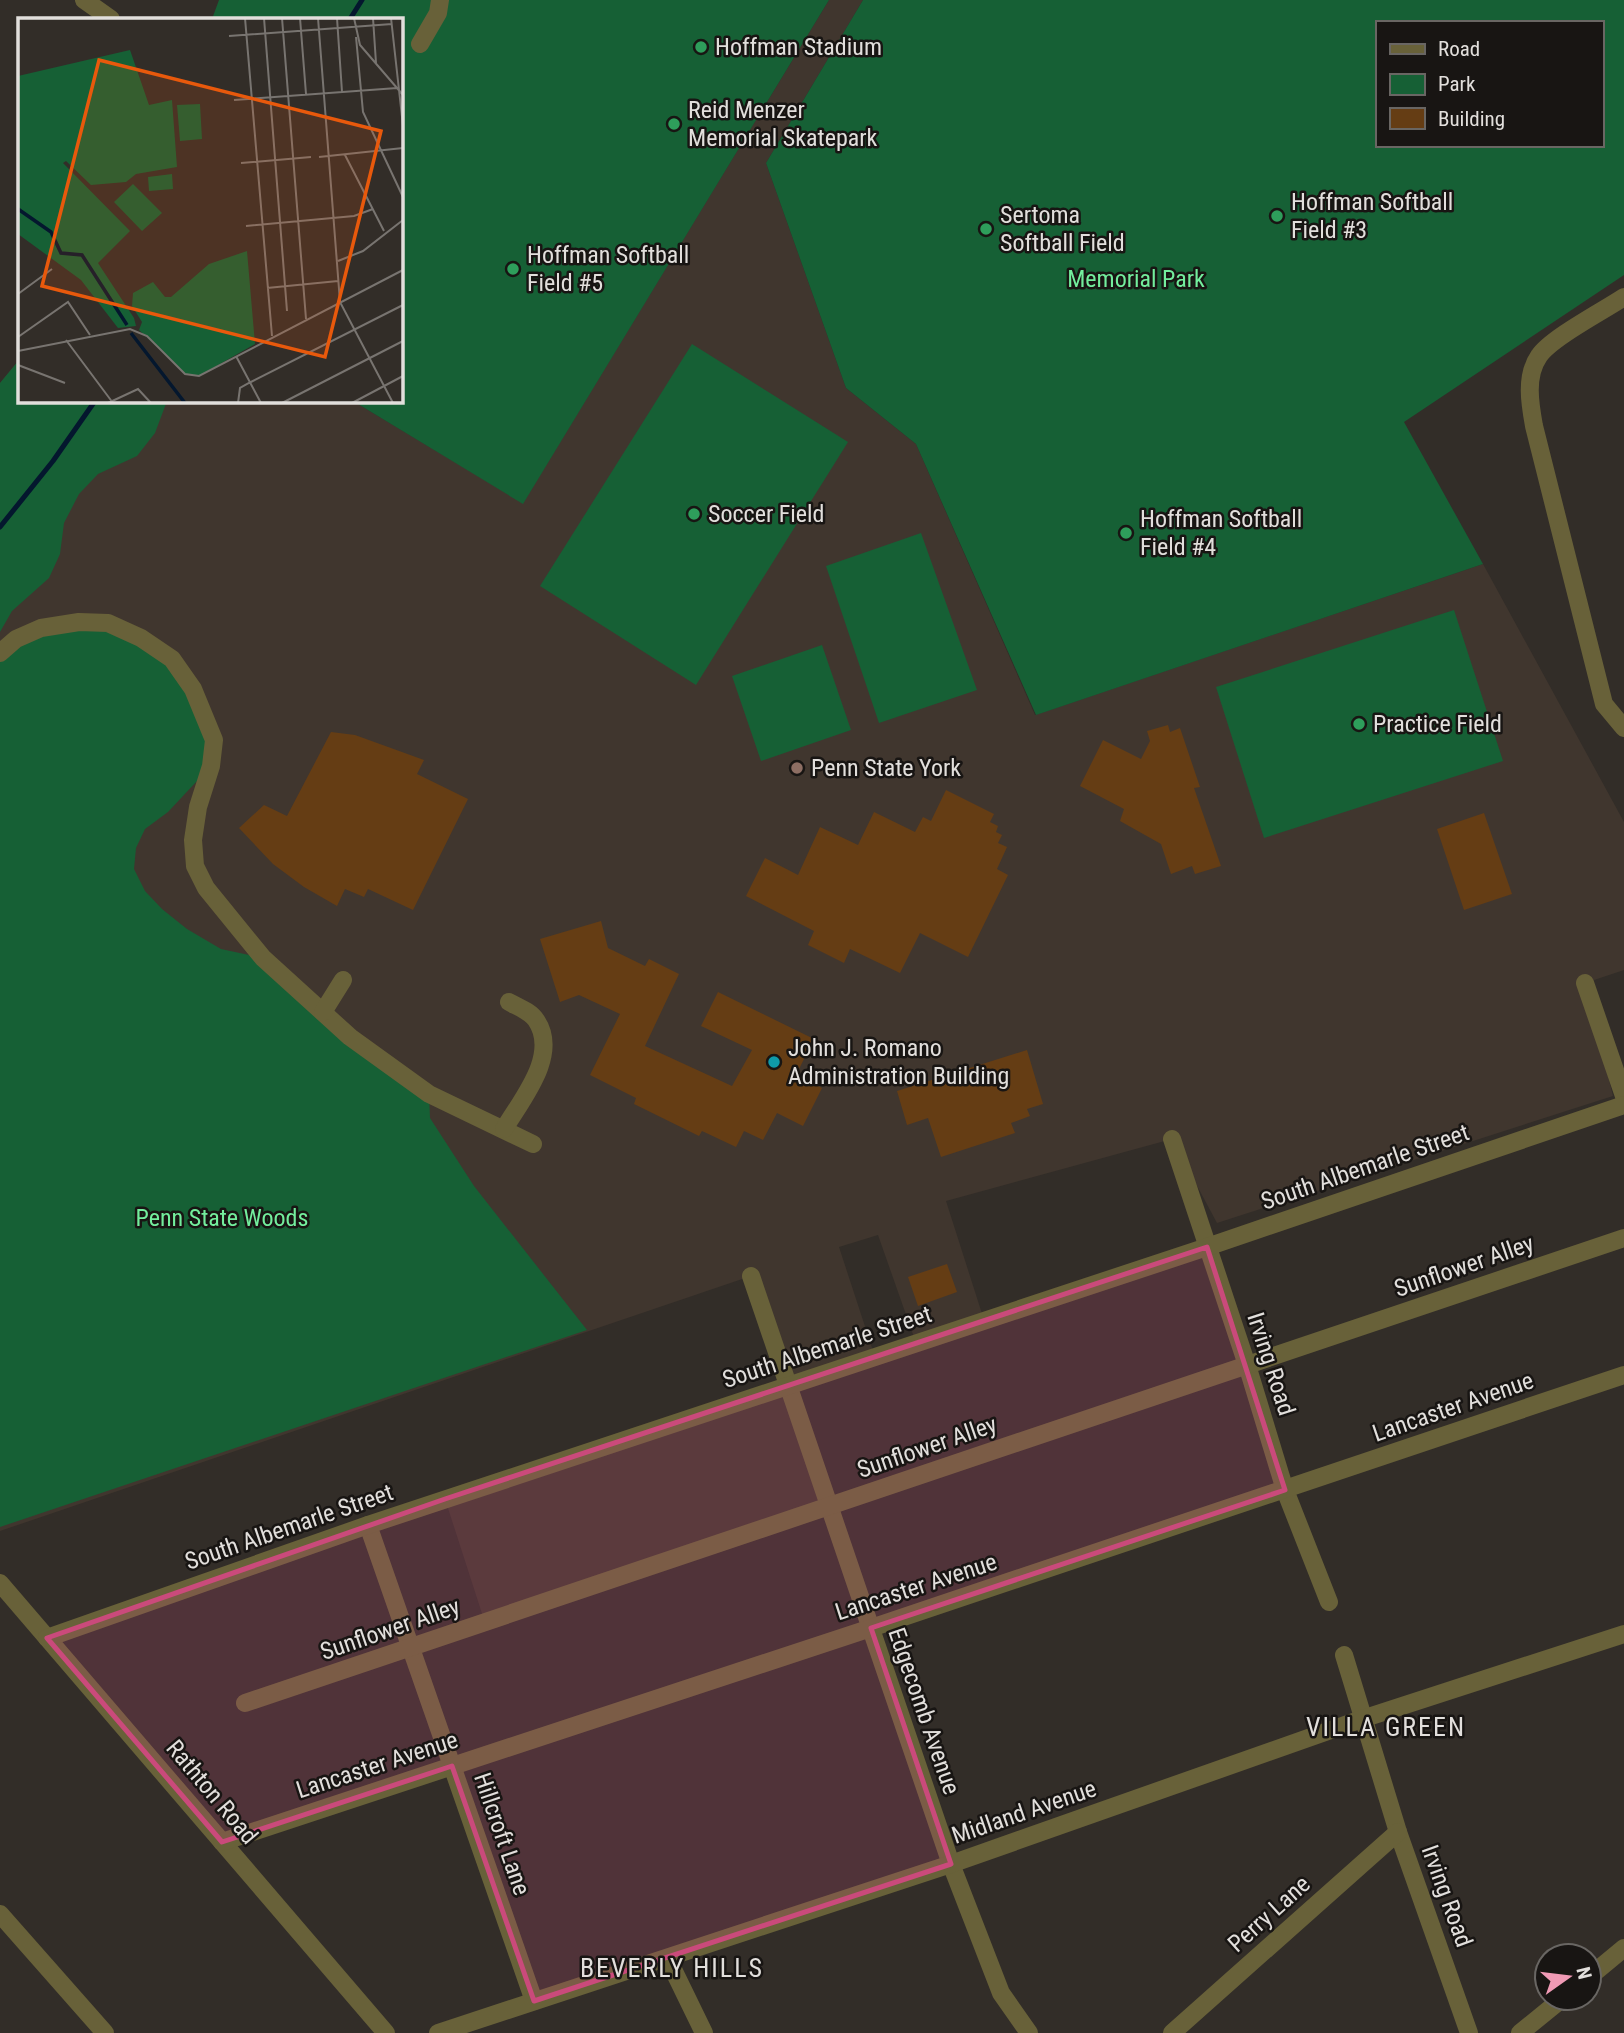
<svg xmlns="http://www.w3.org/2000/svg" width="1624" height="2033" font-family="'Roboto Condensed',sans-serif">
  <rect width="100%" height="100%" fill="#322d28"/>
  <path fill="#40362e" d="M829,0H863L766,163L846,388L916,444L1035,715L1483,564L1624,822V970L1585,983L1613,1096L1217,1223L1172,1139L946,1201L984,1320L916,1343L878,1235L839,1247L875,1357L788,1386L828,1506L485,1623L445,1499L787,1386L751,1276L0,1531V383L19,360V401H353L523,503Z"/>
  <g fill="#166035" fill-rule="evenodd">
    <path d="M219,0H829L523,504L353,401H401V19H212Z"/>
    <path d="M863,0H1624V275L1404,422L1483,564L1036,715L916,444L846,388L766,163ZM1377,23H1601V145H1377Z"/>
    <path d="M692,344L848,442L696,685L540,586Z"/>
    <path d="M19,360V401H167L155,433L137,456L98,474L79,494L64,523L60,554L49,578L12,611L0,632V383Z"/>
    <path d="M921,533L977,690L879,723L826,566Z"/>
    <path d="M1454,610L1503,761L1264,838L1216,687Z"/>
    <path d="M79,622L141,638L193,689L211,766L168,812L145,829L136,848L134,869L145,891L162,909L187,929L221,949L263,958L429,1094L430,1118L474,1186L587,1330L0,1527V653Z"/>
    <path d="M822,645L851,730L761,761L732,676Z"/>
  </g>
  <g fill="none" stroke-linecap="round" stroke-linejoin="round">
    <g stroke="#04172e" stroke-width="5">
      <path d="M350,19L362,0"/>
      <path d="M0,527L53,461L95,401"/>
    </g>
  </g>
  <g fill="#653d14">
    <path d="M1168,725L1170,732L1180,728L1200,787L1194,788L1221,866L1195,874L1192,866L1171,874L1161,844L1120,821L1124,809L1080,786L1103,740L1141,759L1150,741L1147,731Z"/>
    <path d="M331,732L355,735L424,760L417,774L468,799L413,910L368,889L364,897L345,889L337,906L304,887L273,864L239,828L264,805L287,816Z"/>
    <path d="M946,790L994,814L990,822L998,826L996,832L1002,835L998,843L1007,847L997,869L1008,875L968,957L920,933L900,973L850,949L844,963L808,945L814,931L746,896L765,858L798,875L820,827L858,845L874,812L915,832L923,817L931,821Z"/>
    <path d="M1484,813L1512,894L1464,910L1437,829Z"/>
    <path d="M601,921L608,948L645,966L649,959L679,974L645,1046L732,1086L752,1050L701,1026L718,992L814,1039L796,1075L822,1088L803,1126L777,1113L763,1140L744,1131L736,1147L702,1131L699,1136L634,1104L636,1098L590,1075L620,1014L579,995L560,1002L540,939Z"/>
    <path d="M1027,1050L1043,1104L1027,1109L1030,1116L1011,1123L1015,1133L941,1157L928,1118L907,1125L897,1091Z"/>
    <path d="M947,1264L957,1292L918,1306L908,1277Z"/>
  </g>
  <g fill="none" stroke-linecap="round" stroke-linejoin="round">
    <g stroke="#686139" stroke-width="18">
      <path d="M84,0L111,19"/>
      <path d="M420,44L438,13L440,0"/>
      <path d="M1624,297C1603,311 1551,338 1539,356C1525,376 1530,404 1534,426L1604,704L1624,728"/>
      <path d="M0,653L16,639L41,628L79,622L108,623L141,638L172,659L193,689L214,740L211,766L198,807L193,840L195,866L206,888L263,958L350,1037L429,1094L533,1144"/>
      <path d="M1585,983L1624,1096"/>
      <path d="M323,1012L343,980"/>
      <path d="M504,1129C521,1100 560,1055 536,1020C530,1011 518,1007 509,1002"/>
      <path d="M1172,1139L1247,1365L1285,1490L1329,1602"/>
      <path d="M751,1276L951,1864L1001,1993L1029,2033"/>
      <path d="M368,1525L534,2001"/>
      <path d="M0,1583L386,2033"/>
      <path d="M47,1638L368,1525L1207,1247L1624,1105"/>
      <path d="M1344,1655L1398,1832L1469,2033"/>
      <path d="M245,1703L1624,1238"/>
      <path d="M222,1842L871,1628L1624,1375"/>
      <path d="M0,1914L105,2033"/>
      <path d="M668,1959L704,2033"/>
      <path d="M1589,1977L1624,1948"/>
      <path d="M438,2033L951,1864L1362,1719L1624,1634"/>
      <path d="M1172,2033L1398,1832"/>
      <path d="M1520,2033L1563,1998"/>
    </g>
  </g>
  <path fill="#ca4a7b" fill-opacity="0.2" stroke="#ca4a7b" stroke-width="5" stroke-linejoin="round" d="M1207,1247L1285,1490L871,1628L951,1864L534,2001L452,1766L222,1842L47,1638L445,1499Z"/>
  <g fill="#2e9e5b" stroke="#181513" stroke-width="2.5">
    <circle cx="701" cy="47" r="7"/>
    <circle cx="674" cy="124" r="7"/>
    <circle cx="1277" cy="216" r="7"/>
    <circle cx="986" cy="229" r="7"/>
    <circle cx="513" cy="269" r="7"/>
    <circle cx="694" cy="514" r="7"/>
    <circle cx="1126" cy="533" r="7"/>
    <circle cx="1359" cy="724" r="7"/>
  </g>
  <circle fill="#8d6e63" stroke="#181513" stroke-width="2.5" cx="797" cy="768" r="7"/>
  <circle fill="#0f9aa8" stroke="#181513" stroke-width="2.5" cx="774" cy="1062" r="7"/>
  <g text-anchor="middle" stroke-width="5" stroke-linejoin="round" paint-order="stroke">
    <g font-size="24" fill="#e2dfdc" stroke="#181513" text-anchor="start">
      <text x="715" y="55">Hoffman Stadium</text>
      <text x="688" y="118">Reid Menzer<tspan x="688" dy="28">Memorial Skatepark</tspan></text>
      <text x="1291" y="210">Hoffman Softball<tspan x="1291" dy="28">Field #3</tspan></text>
      <text x="1000" y="223">Sertoma<tspan x="1000" dy="28">Softball Field</tspan></text>
      <text x="527" y="263">Hoffman Softball<tspan x="527" dy="28">Field #5</tspan></text>
      <text x="708" y="522">Soccer Field</text>
      <text x="1140" y="527">Hoffman Softball<tspan x="1140" dy="28">Field #4</tspan></text>
      <text x="1373" y="732">Practice Field</text>
      <text x="811" y="776">Penn State York</text>
      <text x="788" y="1056">John J. Romano<tspan x="788" dy="28">Administration Building</tspan></text>
    </g>
    <g font-size="24" fill="#73ee9d" stroke="#181513">
      <text x="1136" y="287">Memorial Park</text>
      <text x="222" y="1226">Penn State Woods</text>
    </g>
    <g font-size="24" fill="#e2dfdc" stroke="#181513">
      <text transform="translate(1365 1167) rotate(-19)" y="8">South Albemarle Street</text>
      <text transform="translate(1464 1266) rotate(-19)" y="8">Sunflower Alley</text>
      <text transform="translate(827 1347) rotate(-18)" y="8">South Albemarle Street</text>
      <text transform="translate(1271 1364) rotate(72)" y="8">Irving Road</text>
      <text transform="translate(1453 1407) rotate(-19)" y="8">Lancaster Avenue</text>
      <text transform="translate(927 1447) rotate(-19)" y="8">Sunflower Alley</text>
      <text transform="translate(289 1527) rotate(-19)" y="8">South Albemarle Street</text>
      <text transform="translate(916 1587) rotate(-18)" y="8">Lancaster Avenue</text>
      <text transform="translate(390 1629) rotate(-19)" y="8">Sunflower Alley</text>
      <text transform="translate(924 1711) rotate(71)" y="8">Edgecomb Avenue</text>
      <text transform="translate(377 1765) rotate(-18)" y="8">Lancaster Avenue</text>
      <text transform="translate(212 1792) rotate(50)" y="8">Rathton Road</text>
      <text transform="translate(1024 1812) rotate(-19)" y="8">Midland Avenue</text>
      <text transform="translate(502 1834) rotate(71)" y="8">Hillcroft Lane</text>
      <text transform="translate(1447 1896) rotate(70)" y="8">Irving Road</text>
      <text transform="translate(1269 1914) rotate(-42)" y="8">Perry Lane</text>
    </g>
    <g font-size="26" letter-spacing="2" fill="#e2dfdc" stroke="#181513">
      <text x="1386" y="1736">VILLA GREEN</text>
      <text x="672" y="1977">BEVERLY HILLS</text>
    </g>
  </g>
  <g transform="translate(18 18)">
    <rect width="385" height="385" fill="#322d28"/>
    <path d="M112,32L131,87L154,82L159,149L118,156L108,164L73,167L48,143L45,145L112,213L80,245L116,300L118,308L100,310L63,262L0,216V58ZM182,86L184,121L162,123L159,87ZM154,156L155,171L131,173L130,159ZM115,166L144,195L124,213L96,184ZM229,233L237,326L181,358L167,356L121,312L124,304L114,288L115,275L135,264L147,279H153L191,246Z" fill="#166035"/>
    <path fill="none" stroke="#04172e" stroke-width="3.5" d="M0,191L33,214L43,235L64,237L109,307M113,315L167,385"/>
    <path fill="none" stroke="#787470" stroke-width="2" d="M227,0L254,318M246,0L269,293M264,0L288,301M282,0L288,76M300,0L322,284L375,385M319,0L324,74M336,0L342,27L385,77M355,0L358,45M373,0L385,108M211,18L374,6M338,19L345,94L385,179M216,82L379,70M327,137L366,213M301,139L385,130M223,145L293,139M228,208L336,198L355,191M320,243L345,233L385,202M249,270L320,263M0,276L34,251M0,319L50,284L72,317M48,322L95,385M0,333L112,311L129,318L167,356L181,358L385,252M218,338L243,385M0,347L47,365M90,385L120,371L133,385M220,385L222,370L231,365L385,287M264,385L385,323M334,385L385,358"/>
    <path fill="#e8590c" fill-opacity="0.15" stroke="#e8590c" stroke-width="3.5" d="M81,42L363,113L307,339L24,268Z"/>
    <rect width="385" height="385" fill="none" stroke="#e2dfdc" stroke-width="3.5"/>
  </g>
  <rect x="1376" y="21" width="228" height="126" fill="#181513" stroke="#696663" stroke-width="2"/>
  <rect x="1390" y="44" width="35" height="10" fill="#686139" stroke="#696663" stroke-width="2"/>
  <text x="1438" y="56" font-size="21" fill="#e2dfdc">Road</text>
  <rect x="1390" y="74" width="35" height="21" fill="#166035" stroke="#696663" stroke-width="2"/>
  <text x="1438" y="91" font-size="21" fill="#e2dfdc">Park</text>
  <rect x="1390" y="108" width="35" height="21" fill="#653d14" stroke="#696663" stroke-width="2"/>
  <text x="1438" y="126" font-size="21" fill="#e2dfdc">Building</text>
  <g transform="translate(1568 1977) rotate(76)"><circle r="33" fill="#181513" stroke="#696663" stroke-width="2"/>
  <path d="M0-5L12 26L0 18L-12 26Z" fill="#f09ab5"/>
  <text y="-10" font-size="19" font-weight="bold" text-anchor="middle" fill="#e2dfdc">N</text>
  </g>
</svg>
